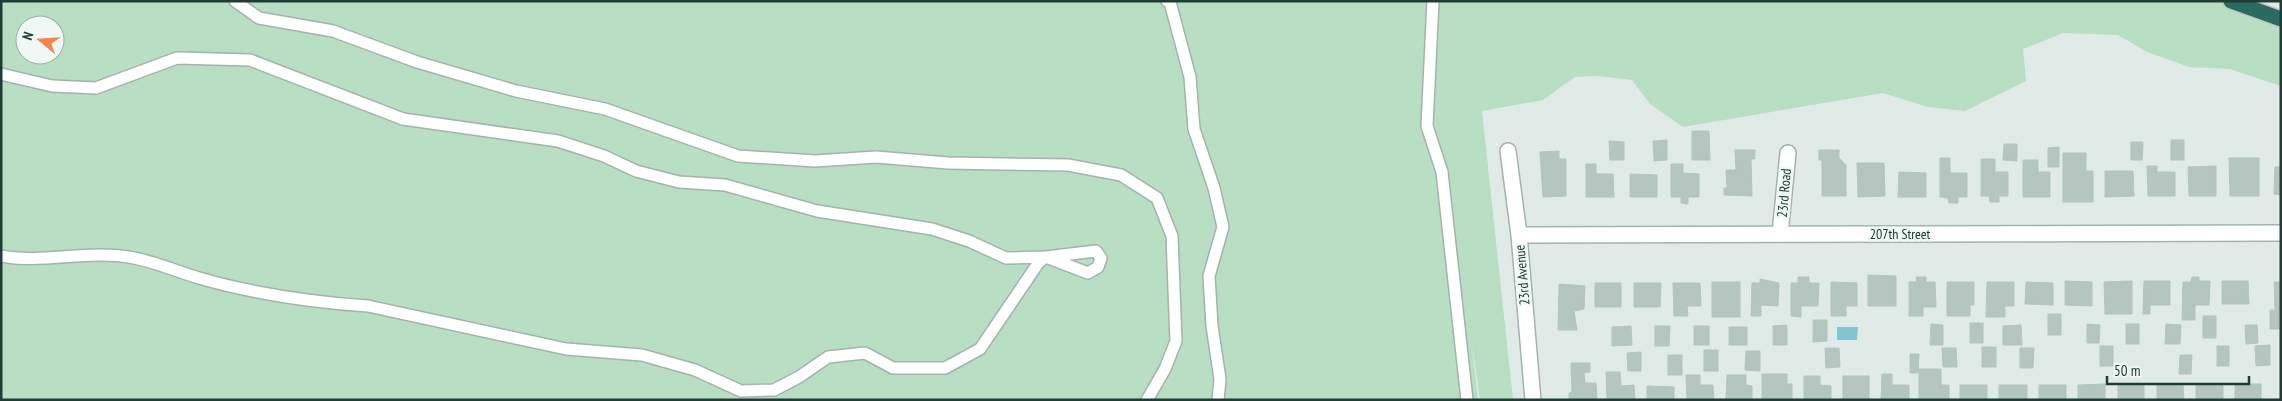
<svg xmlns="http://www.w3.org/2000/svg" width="2282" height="401" font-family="'PT Sans Narrow',sans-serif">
  <rect width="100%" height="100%" fill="#e0ebe7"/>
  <path fill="#b8dec4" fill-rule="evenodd" d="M1,1H2217L2281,24V86L2230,69L2189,67L2147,52L2118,35L2063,33L2023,49L2026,81L1965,111L1928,107L1883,93L1683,127L1650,104L1632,80L1597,76L1575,77L1543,100L1482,111L1513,400H1480L1472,343L1478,400H1ZM25,25H55V55H25Z"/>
  <path fill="#85c3d3" d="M1837,327H1858L1857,340H1837Z"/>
  <g fill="#b5c6c0" stroke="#b2c5be">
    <path d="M1692,131H1709L1710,160H1692Z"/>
    <path d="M1667,140V160L1654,161L1653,141Z"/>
    <rect x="2171" y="140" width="13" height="20"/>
    <path d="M1609,141L1624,142V160H1610Z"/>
    <path d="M2131,142H2143L2142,160H2131Z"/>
    <path d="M2004,144H2017V161L2003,160Z"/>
    <path d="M2059,147V167H2048V148Z"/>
    <path d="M1735,150H1755V159H1751L1752,196L1724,195V188H1727L1726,170H1736Z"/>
    <path d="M1819,150H1839V158L1846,165V196H1822V160H1819Z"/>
    <path d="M1559,151V159H1566V196L1543,197L1540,152Z"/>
    <path d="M2063,153H2086V171H2093V202H2063Z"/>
    <path d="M1940,158H1950V173H1967V197H1958V203H1949L1948,198L1940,197Z"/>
    <path d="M2229,158H2259V196H2230Z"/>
    <path d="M1981,159H1995V172H2008V196H1999V202H1990L1989,196H1981Z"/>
    <path d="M2023,160H2038V172H2050V197H2023Z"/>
    <path d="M1857,163H1884L1885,196L1858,197Z"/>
    <path d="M1586,164H1596V174H1613L1614,197H1586Z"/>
    <path d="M1671,164H1683V173L1699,174V197H1688V204L1681,203V197H1671Z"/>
    <path d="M2147,166H2157V172H2175V196H2148Z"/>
    <path d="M2216,166V196H2189L2188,167Z"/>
    <path d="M2275,167H2281V195L2274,194Z"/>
    <path d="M2105,171H2133L2134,196L2105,197Z"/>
    <path d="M1899,172L1926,173V197H1898Z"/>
    <path d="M1630,174L1657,175V197H1630Z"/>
    <path d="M1868,275L1896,276V306H1868Z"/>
    <path d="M1798,277H1809V283H1819L1818,306H1801V317L1791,316V283H1798Z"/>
    <path d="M1916,277H1926V282H1935L1936,307H1923V316H1909V282H1917Z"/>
    <path d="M2192,277H2199V281H2210L2209,305H2195V320H2182L2183,282H2191Z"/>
    <path d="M1760,279L1779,283L1778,306L1761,305V316H1751L1752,283H1760Z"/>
    <path d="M2065,281L2092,282V306L2065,305Z"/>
    <path d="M2132,281V314H2105L2104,282Z"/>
    <path d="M2144,281H2170V305H2150V314H2143Z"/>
    <path d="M2222,281H2248L2249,304H2222Z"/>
    <rect x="1712" y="282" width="28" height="35"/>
    <path d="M1831,282L1857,283V306H1846V316H1831Z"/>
    <path d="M1947,282H1974V305H1970V316H1947Z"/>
    <path d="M1987,282H2014V306H2005V317H1986Z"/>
    <path d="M2026,282L2053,283V305L2025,304Z"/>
    <path d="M2274,282H2281V329H2270V310H2275Z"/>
    <rect x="1595" y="283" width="26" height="24"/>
    <path d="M1634,283H1661L1660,307H1634Z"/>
    <path d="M1673,283H1700L1701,306H1687L1688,316H1674Z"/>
    <path d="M1559,284L1585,286L1584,309L1574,311L1577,330H1558Z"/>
    <rect x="2048" y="314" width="13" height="21"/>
    <rect x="2203" y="316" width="13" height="22"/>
    <path d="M1813,320H1827V341L1813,342Z"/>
    <rect x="1970" y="323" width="13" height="20"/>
    <path d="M1931,324L1943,325V345H1930Z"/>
    <path d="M2087,324L2100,325L2099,343H2087Z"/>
    <rect x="2126" y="324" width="13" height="20"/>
    <path d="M2166,324L2181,325L2180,344H2165Z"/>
    <path d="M1787,325V345H1773V326Z"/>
    <path d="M2021,325L2022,345H2003V326Z"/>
    <path d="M2245,325H2257L2258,343L2246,344Z"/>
    <path d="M1631,326L1632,345L1612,346V327Z"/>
    <path d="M1655,326H1670L1669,346H1655Z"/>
    <rect x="1694" y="326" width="15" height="19"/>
    <rect x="1729" y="327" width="18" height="18"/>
    <path d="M2270,345V365L2256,366L2255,346Z"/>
    <rect x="2100" y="346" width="13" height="20"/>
    <rect x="2217" y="346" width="12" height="20"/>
    <rect x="1982" y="347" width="14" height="20"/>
    <path d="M1825,348H1839L1840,367L1826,368Z"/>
    <path d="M1942,348H1956L1957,367H1943Z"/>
    <path d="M2020,348H2034L2033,368H2020Z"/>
    <rect x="1704" y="350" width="14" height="21"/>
    <path d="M1746,351H1760V371L1745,370Z"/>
    <path d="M1641,352V371H1628L1627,353Z"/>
    <path d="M1910,354H1919L1918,373H1910Z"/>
    <rect x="1668" y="355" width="14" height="20"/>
    <path d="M2180,355H2192L2191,374H2179Z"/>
    <path d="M1571,363H1590V372L1584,373L1585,383H1596L1597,400H1569V393L1572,392Z"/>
    <path d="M1919,369H1941V385H1949V400H1919Z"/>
    <path d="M1606,372H1620L1621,386L1634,385L1635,400H1607Z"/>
    <path d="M1762,374H1787V384H1792V400H1762Z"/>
    <path d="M1882,374H1892V385H1909V400H1881Z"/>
    <path d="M1686,375H1700V385H1713L1714,400H1687Z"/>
    <path d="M1727,375H1746V385L1752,386V400H1726Z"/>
    <path d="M1804,376H1820V385L1831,386V400H1804Z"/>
    <rect x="1843" y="376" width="26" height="24"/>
    <path d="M2105,384V400H2078V385Z"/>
    <path d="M2144,384V400H2118V385Z"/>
    <rect x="2196" y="384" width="27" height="16"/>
    <rect x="2235" y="384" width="26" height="16"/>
    <rect x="1960" y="385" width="27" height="15"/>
    <rect x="1999" y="385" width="28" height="15"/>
    <rect x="2039" y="385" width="27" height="15"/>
    <path d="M2157,385H2183L2184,400H2157Z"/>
    <path d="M1647,386L1674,387V400H1647Z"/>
  </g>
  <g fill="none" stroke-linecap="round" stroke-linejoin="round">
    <g stroke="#a3b3ae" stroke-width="14">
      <g id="service">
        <path d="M235,1L259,18L333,31L417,62L516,91L605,109L738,156L815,161L876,157L948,163L1068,165L1121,175L1157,198L1172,236L1176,341L1165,369L1147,400"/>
        <path d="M1167,1L1170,2L1190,77L1194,129L1214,188L1223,227L1209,276L1212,326L1220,379L1218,400"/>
        <path d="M1433,1L1427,126L1442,172L1467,400"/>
        <path d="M1,74L52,86L96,88L177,58L250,60L403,119L558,141L604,156L636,171L679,182L725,185L817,211L932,229L969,241L1006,258L1046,257L1096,251L1101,258L1098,267L1088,273L1046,257"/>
        <path d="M1,256C43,264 89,249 134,258C156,262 178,272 199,278C254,294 312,302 368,306L566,349L642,355L695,370L741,391L774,390L799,377L828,357L865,353L893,368H945L980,349L1039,262L1046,257"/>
      </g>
    </g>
    <g stroke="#a3b3ae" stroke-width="18">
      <g id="minor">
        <path d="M1508,151L1519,235L1533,400"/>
        <path d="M1780,234L1788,153"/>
        <path d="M1519,235L2281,233"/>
      </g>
    </g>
    <g stroke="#c1c8c7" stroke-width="18">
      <path id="motorway" d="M2231,1L2281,19"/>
    </g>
    <use href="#service" stroke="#fff" stroke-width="11"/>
    <use href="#minor" stroke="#fff" stroke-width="15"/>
    <use href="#motorway" stroke="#2b6a60" stroke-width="15"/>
  </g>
  <g text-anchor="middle" stroke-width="5" stroke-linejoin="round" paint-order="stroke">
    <g font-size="14" fill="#203c36" stroke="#f0f8f5">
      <text transform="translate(1784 193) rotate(-85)" y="5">23rd Road</text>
      <text x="1900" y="239">207th Street</text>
      <text transform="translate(1522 275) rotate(-95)" y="5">23rd Avenue</text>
    </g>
  </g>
  <rect width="2282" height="401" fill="none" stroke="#203c36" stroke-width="5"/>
  <g transform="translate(40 40) rotate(288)"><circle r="24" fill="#f0f8f5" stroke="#9dada9"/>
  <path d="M0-4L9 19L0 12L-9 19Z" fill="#f78252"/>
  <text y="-8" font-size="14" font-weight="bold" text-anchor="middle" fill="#203c36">N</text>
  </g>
  <path d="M2107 376v8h142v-8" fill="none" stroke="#203c36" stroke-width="2.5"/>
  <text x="2114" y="376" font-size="15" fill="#203c36" stroke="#f0f8f5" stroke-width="4" paint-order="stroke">50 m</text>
</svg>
